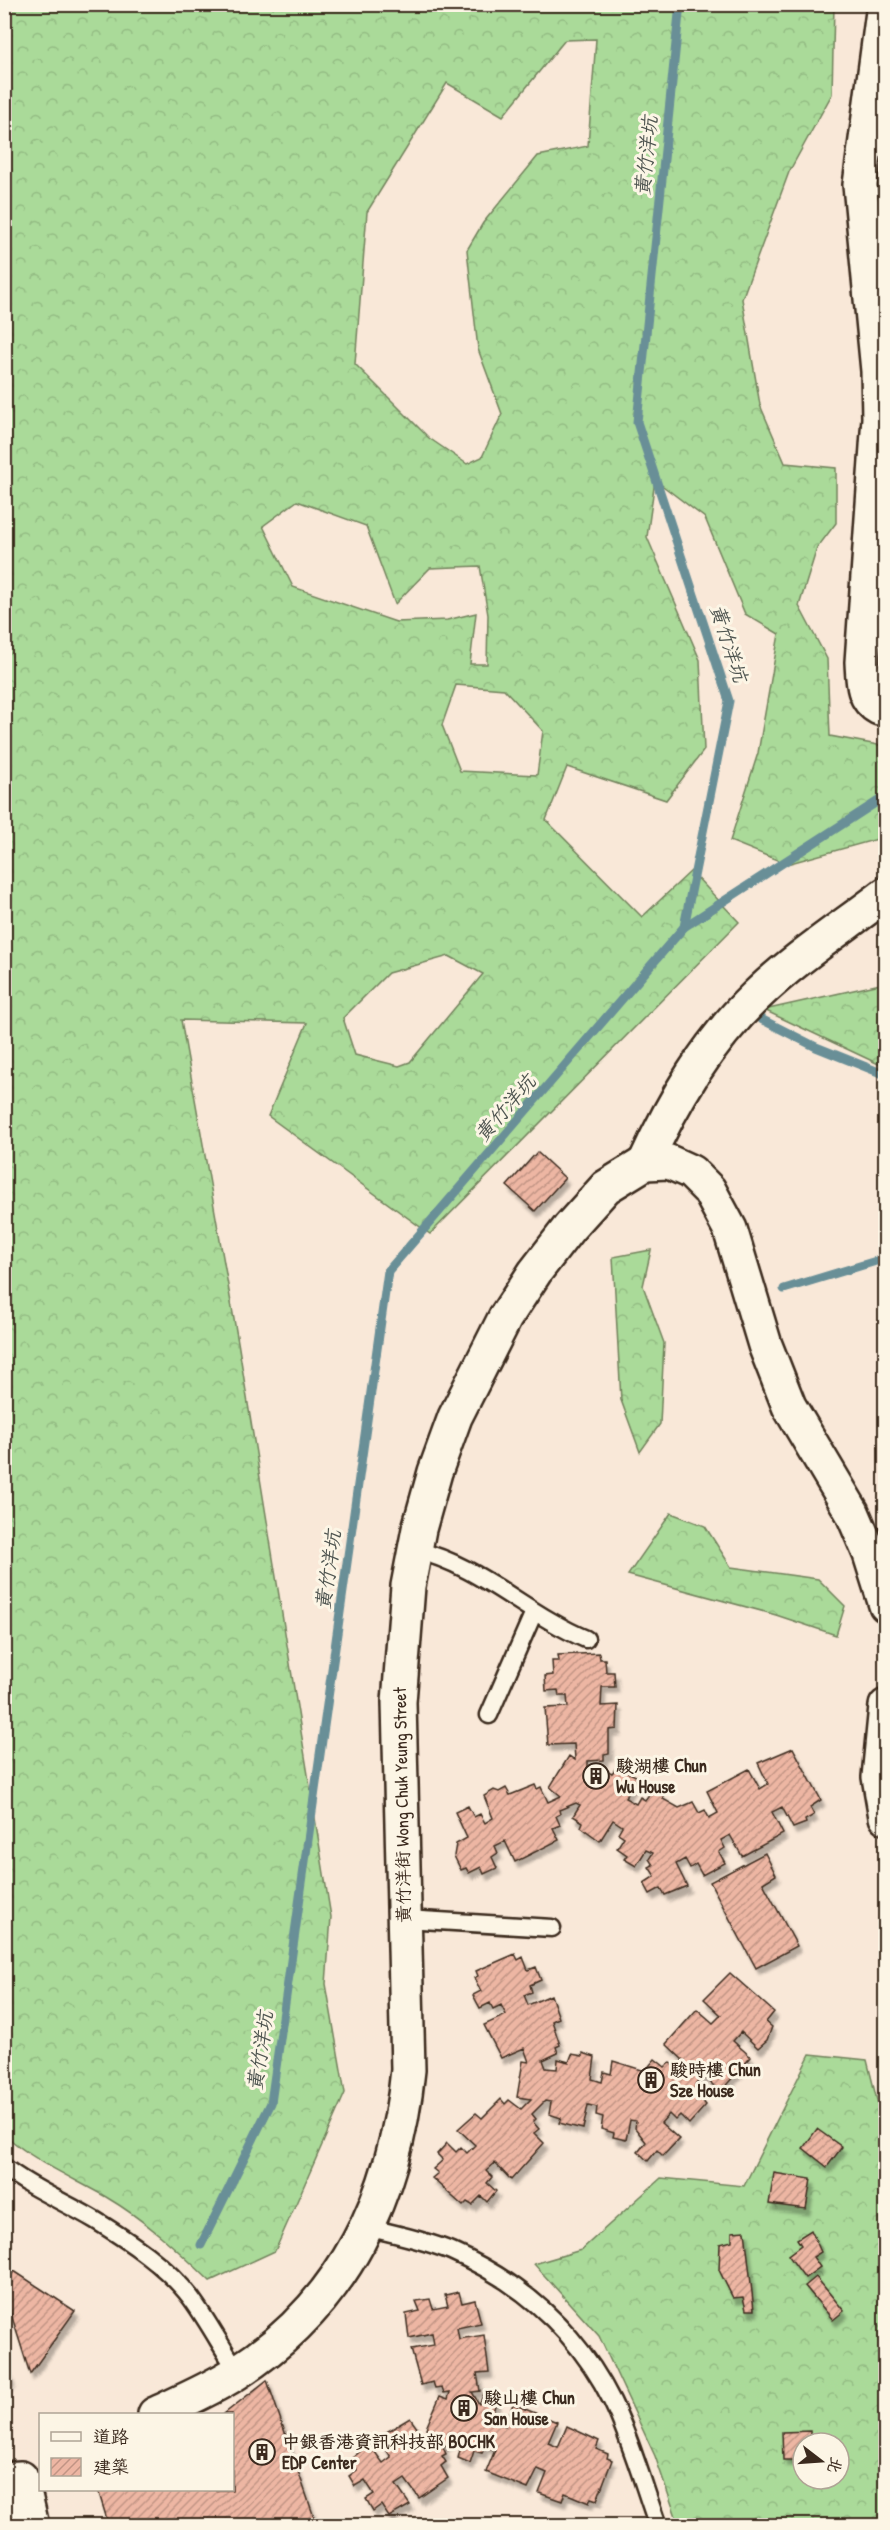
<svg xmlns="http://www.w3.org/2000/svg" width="890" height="2530" font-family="'Patrick Hand','LXGW WenKai TC',sans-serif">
  <defs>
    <pattern id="forest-crowns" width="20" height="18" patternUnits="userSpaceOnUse" patternTransform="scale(1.5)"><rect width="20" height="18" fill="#aada99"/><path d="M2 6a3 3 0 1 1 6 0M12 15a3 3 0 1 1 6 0" fill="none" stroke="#93bb83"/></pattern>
    <pattern id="building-hatch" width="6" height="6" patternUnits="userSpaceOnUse" patternTransform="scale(1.5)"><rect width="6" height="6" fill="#edb6a3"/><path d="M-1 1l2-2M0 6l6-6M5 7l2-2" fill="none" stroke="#c19484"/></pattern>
    <filter id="shadow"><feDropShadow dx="3.5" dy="6" stdDeviation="1.5" flood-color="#0004"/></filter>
  </defs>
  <rect width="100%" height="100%" fill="#f9e8d8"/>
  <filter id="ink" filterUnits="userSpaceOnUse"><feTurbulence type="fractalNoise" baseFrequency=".0167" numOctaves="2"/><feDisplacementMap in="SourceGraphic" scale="12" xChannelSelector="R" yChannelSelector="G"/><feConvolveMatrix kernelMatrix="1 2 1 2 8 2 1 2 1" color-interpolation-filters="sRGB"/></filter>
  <g filter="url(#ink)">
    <g fill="url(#forest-crowns)" stroke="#72825c" stroke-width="1.5" fill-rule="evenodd">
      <path d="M4,5H834L832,94L789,172L742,299L760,405L785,463L836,468V523L817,548L799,606L827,659L830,736L878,745L885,743V837L787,864L730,841L758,753L779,634L745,614L705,518L655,480L647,537L700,660L704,750L666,800L567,767L546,820L642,917L691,871L739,922L430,1234L268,1116L307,1023L181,1020L238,1342L331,1917L326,1984L345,2093L275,2251L210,2281C178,2250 145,2220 106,2197C71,2177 35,2162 5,2135ZM596,39L588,146L538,156L483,223L467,250L478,349L502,414L482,457L467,464L429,438L355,364L367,212L447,83L503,116L565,40ZM297,501L366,526L395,604L430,568L480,566L488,615L487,664H470L476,613L447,620L396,622L293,587L263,526ZM456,685L504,689L543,731L537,775L460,771L442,725ZM449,956L483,974L410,1062L399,1066L355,1055L343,1018L388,973Z"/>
      <path d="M885,983V1067L764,1010Z"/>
      <path d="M651,1250L643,1286L664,1343L660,1424L640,1452L621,1400L613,1257Z"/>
      <path d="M671,1513L705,1526L731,1567L818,1579L845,1606L836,1635L776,1615L628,1575Z"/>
      <path d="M810,2054L867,2060L886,2137L885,2525H679L655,2456L599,2336L534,2264L581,2250L661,2178L744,2186ZM803,2443H839V2479H803Z"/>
    </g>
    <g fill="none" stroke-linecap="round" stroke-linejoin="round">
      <g stroke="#698f97" stroke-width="9">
        <path d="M684,927L886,796"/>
        <path d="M749,1013L816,1047L886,1075"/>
        <path d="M784,1289L886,1258"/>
        <path d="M201,2245L271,2103L388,1271L684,927L729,701L637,422L680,4"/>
      </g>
    </g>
    <g fill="url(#building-hatch)" stroke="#3b2a1e" stroke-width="1.5" filter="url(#shadow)">
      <path d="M537,1152L565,1178L535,1211L507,1186Z"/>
      <path d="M599,1653L600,1659H605L606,1672H614L615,1687H602L601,1706L618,1705L617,1729L609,1730V1754L604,1755V1760L588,1761V1769L599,1774L604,1769L612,1773L617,1767L638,1777L625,1798L636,1804L640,1797L645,1800L653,1789L664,1796L663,1799L679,1808L693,1802L699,1813L705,1810L709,1818L718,1813L707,1791L749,1769L760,1789L768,1784L758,1763L793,1748L821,1800L810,1807L814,1815L805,1820L806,1823L793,1828L782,1807L772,1812L783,1834L742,1856L730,1835L721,1840L725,1848L719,1852L725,1863L702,1875L696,1864L690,1868L685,1859L676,1864L687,1886L665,1895L661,1888L650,1894L644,1883L655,1876L649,1867L653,1865L649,1859L653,1853L646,1850L636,1866L624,1859L627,1855L617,1848L624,1837L618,1833L622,1826L613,1820L600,1841L581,1827L583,1822L573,1816L580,1805L576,1803L559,1810L560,1814L556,1816L560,1825L553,1828L559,1840L515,1862L505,1841L495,1846L498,1853L492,1857L497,1868L484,1874L481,1867L469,1873L466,1868L461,1870L454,1856L456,1844L467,1838L455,1812L468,1806L474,1817L480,1814L485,1823L493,1818L484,1796L494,1790L499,1792L506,1788L510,1795L535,1785L537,1789L541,1787L548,1802L561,1796L550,1787L569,1756L575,1760L574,1744L548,1745L545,1708L568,1707L567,1696H559L558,1690L546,1691L545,1676L553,1675L552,1661H559L558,1655Z"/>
      <path d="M765,1853L776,1875L763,1883L797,1946L756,1968L710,1882Z"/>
      <path d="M515,1954L518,1960L523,1957L528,1970L536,1967L541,1980L530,1985L532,1992L524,1995L528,2005L551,1995L559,2018L552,2021L560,2045L556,2047L558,2053L543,2060L546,2068L557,2069L558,2059L569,2062L572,2054L583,2056V2053L595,2057L592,2079L602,2082L604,2072L611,2074L613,2061L645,2071L655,2059L665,2067L670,2062L675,2067L683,2060L666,2044L697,2009L713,2023L721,2015L704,1999L730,1973L774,2012L766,2022L772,2027L767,2040L758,2048L741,2032L733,2041L751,2057L720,2092L704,2076L695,2085L702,2091L698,2095L706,2105L689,2124L680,2115L675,2120L669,2114L661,2123L679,2139L663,2156L657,2150L648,2161L638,2152L646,2142L635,2128L636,2121L630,2120L626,2140L613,2137L614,2133L601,2129L603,2117L596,2115L597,2107L588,2105L583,2129L559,2123L561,2118L549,2114L551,2102L545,2101L532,2114L536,2119L533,2122L539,2129L534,2133L544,2143L511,2180L495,2163L486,2171L492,2177L487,2183L496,2191L487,2202L481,2196L472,2205L467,2202L463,2206L432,2178L438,2173L433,2169L443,2160L437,2154L447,2143L456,2152L461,2147L467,2153L475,2145L458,2129L476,2113L482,2118L501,2099L505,2104L509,2100L521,2109L531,2099L517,2097L523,2061L529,2062L524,2048L501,2058L484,2025L506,2015L501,2005L493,2009L490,2003L480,2008L473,1995L481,1991L474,1978L478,1976L476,1971Z"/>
      <path d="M817,2129L842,2147L827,2167L803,2148Z"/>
      <path d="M774,2173L811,2179L806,2209L769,2204Z"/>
      <path d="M811,2230L821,2252L813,2257L820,2267L805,2278L788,2255L801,2245L797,2239Z"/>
      <path d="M745,2231L754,2310H746L743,2297L733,2298L719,2270L720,2244L732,2241V2232Z"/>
      <path d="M14,2271L75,2311L30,2374L4,2292V2286Z"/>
      <path d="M816,2277L844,2311L833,2320L805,2286Z"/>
      <path d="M459,2292L462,2303L475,2300L481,2323L457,2328L459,2339L484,2335L489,2372L477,2373L480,2391L472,2392L479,2404L484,2394L497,2399L493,2412L498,2413L495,2422L505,2426L513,2404L557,2422L548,2443L558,2447L567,2426L599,2441L596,2449L608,2454L607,2458L612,2460L597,2500L591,2498L589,2503L565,2493L562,2501L539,2493L547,2473L538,2469L528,2489L486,2472L495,2450L485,2446L482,2453L474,2451L470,2463L458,2458L461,2446L453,2440L443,2447L446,2454L442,2456L446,2462L441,2466L448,2478L419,2498L405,2479L396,2485L410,2505L389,2517L381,2505L373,2511L366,2499L374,2494L365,2480L355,2486L349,2476L357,2470L350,2460L369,2444L383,2463L391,2457L378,2437L410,2418L422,2435L429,2431L426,2428L440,2396L448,2399L450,2392L444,2393L442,2387L435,2388L433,2382L421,2385L411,2349L434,2345L432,2333L409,2338L406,2314L420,2311L416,2301L430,2299L433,2309L448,2306L445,2295Z"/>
      <path d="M4,2361L11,2381L4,2392Z"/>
      <path d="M267,2380L317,2526H109L98,2490H232V2414H224Z"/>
      <path d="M810,2431V2443H803V2460H783L782,2432Z"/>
    </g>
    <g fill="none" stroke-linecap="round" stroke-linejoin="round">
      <g stroke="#3b2a1e" stroke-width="21">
        <g id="service">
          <path d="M863,681L886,673"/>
          <path d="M415,1550C480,1565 526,1614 586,1639"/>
          <path d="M489,1715L534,1612"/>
          <path d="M405,1919L552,1928"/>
          <path d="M4,2167C32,2189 65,2202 95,2220C129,2241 167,2266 191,2298C208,2321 222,2348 238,2372"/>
          <path d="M367,2227C394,2234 425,2240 451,2251C521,2282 577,2331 612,2401C631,2440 643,2484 658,2526"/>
        </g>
      </g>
      <g stroke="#3b2a1e" stroke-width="38">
        <g id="minor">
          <path d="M884,4L860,185L878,371L879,418L862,662C863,679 862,699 879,708H886"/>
          <path d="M645,1163C673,1101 707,1043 756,996C795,958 843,927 886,894"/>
          <path d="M886,1706L879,1777L886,1817"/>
          <path d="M155,2414C183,2401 211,2389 236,2373C345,2304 396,2194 408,2070L399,1702L408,1586L419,1529L435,1472L455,1417L505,1318L535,1272L569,1228L606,1187L645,1163L669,1162L691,1172L709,1190L730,1229L765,1345L789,1406L852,1512L870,1554L886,1605"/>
        </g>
      </g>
      <g stroke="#3b2a1e" stroke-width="38">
        <path id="tertiary" d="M4,2479L21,2478L32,2526"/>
      </g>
      <use href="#service" stroke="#fcf5e5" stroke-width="16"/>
      <use href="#minor" stroke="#fcf5e5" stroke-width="33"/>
      <use href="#tertiary" stroke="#fcf5e5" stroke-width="33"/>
    </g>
  </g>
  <defs>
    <g id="building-ring" transform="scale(1.35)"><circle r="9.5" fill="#fcf5e5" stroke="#3b2a1e" stroke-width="1.5"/><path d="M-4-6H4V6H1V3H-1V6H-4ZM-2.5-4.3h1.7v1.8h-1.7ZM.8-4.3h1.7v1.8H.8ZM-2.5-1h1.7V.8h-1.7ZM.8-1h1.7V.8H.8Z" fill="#3b2a1e"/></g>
  </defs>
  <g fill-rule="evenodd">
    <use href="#building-ring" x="596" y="1776"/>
    <use href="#building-ring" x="651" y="2080"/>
    <use href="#building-ring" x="464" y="2408"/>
    <use href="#building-ring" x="262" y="2452"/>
  </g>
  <g text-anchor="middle" stroke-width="6" stroke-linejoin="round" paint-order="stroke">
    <g font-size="18" font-weight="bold" fill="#3b2a1e" stroke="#fcf5e5" text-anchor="start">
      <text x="616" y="1772">駿湖樓 Chun<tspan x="616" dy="21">Wu House</tspan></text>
      <text x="670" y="2076">駿時樓 Chun<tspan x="670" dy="21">Sze House</tspan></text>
      <text x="484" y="2404">駿山樓 Chun<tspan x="484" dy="21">San House</tspan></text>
      <text x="282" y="2448">中銀香港資訊科技部 BOCHK<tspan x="282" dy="21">EDP Center</tspan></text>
    </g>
    <g font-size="18" fill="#3b2a1e" stroke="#fcf5e5">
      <text transform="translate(402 1805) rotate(-91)" y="6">黃竹洋街 Wong Chuk Yeung Street</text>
    </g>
    <g font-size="20" font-style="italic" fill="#4e5450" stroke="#fcf5e5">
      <text transform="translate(646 156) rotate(-84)" y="7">黃竹洋坑</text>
      <text transform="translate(729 643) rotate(72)" y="7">黃竹洋坑</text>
      <text transform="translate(505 1108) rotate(-49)" y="7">黃竹洋坑</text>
      <text transform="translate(328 1570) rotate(-82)" y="7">黃竹洋坑</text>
      <text transform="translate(260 2051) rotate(-82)" y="7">黃竹洋坑</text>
    </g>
  </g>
  <rect width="890" height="2530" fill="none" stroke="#fcf5e5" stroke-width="24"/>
  <rect x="12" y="12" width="866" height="2506" fill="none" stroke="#3b2a1e" stroke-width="2" filter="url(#ink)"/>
  <rect x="39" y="2413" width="195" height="78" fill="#fcf5e5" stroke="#afa495" stroke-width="1.5"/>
  <rect x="51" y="2432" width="30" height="9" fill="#fcf5e5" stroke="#afa495" stroke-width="1.5"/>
  <text x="93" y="2443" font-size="18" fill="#3b2a1e">道路</text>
  <rect x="51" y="2458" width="30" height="18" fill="url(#building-hatch)" stroke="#afa495" stroke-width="1.5"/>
  <text x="93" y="2473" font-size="18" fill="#3b2a1e">建築</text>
  <g transform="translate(821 2461) rotate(107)"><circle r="28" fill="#fcf5e5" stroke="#afa495" stroke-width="1.5"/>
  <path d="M0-4.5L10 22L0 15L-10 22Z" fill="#3b2a1e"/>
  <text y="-9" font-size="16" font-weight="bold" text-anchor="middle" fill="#3b2a1e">北</text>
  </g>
</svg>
